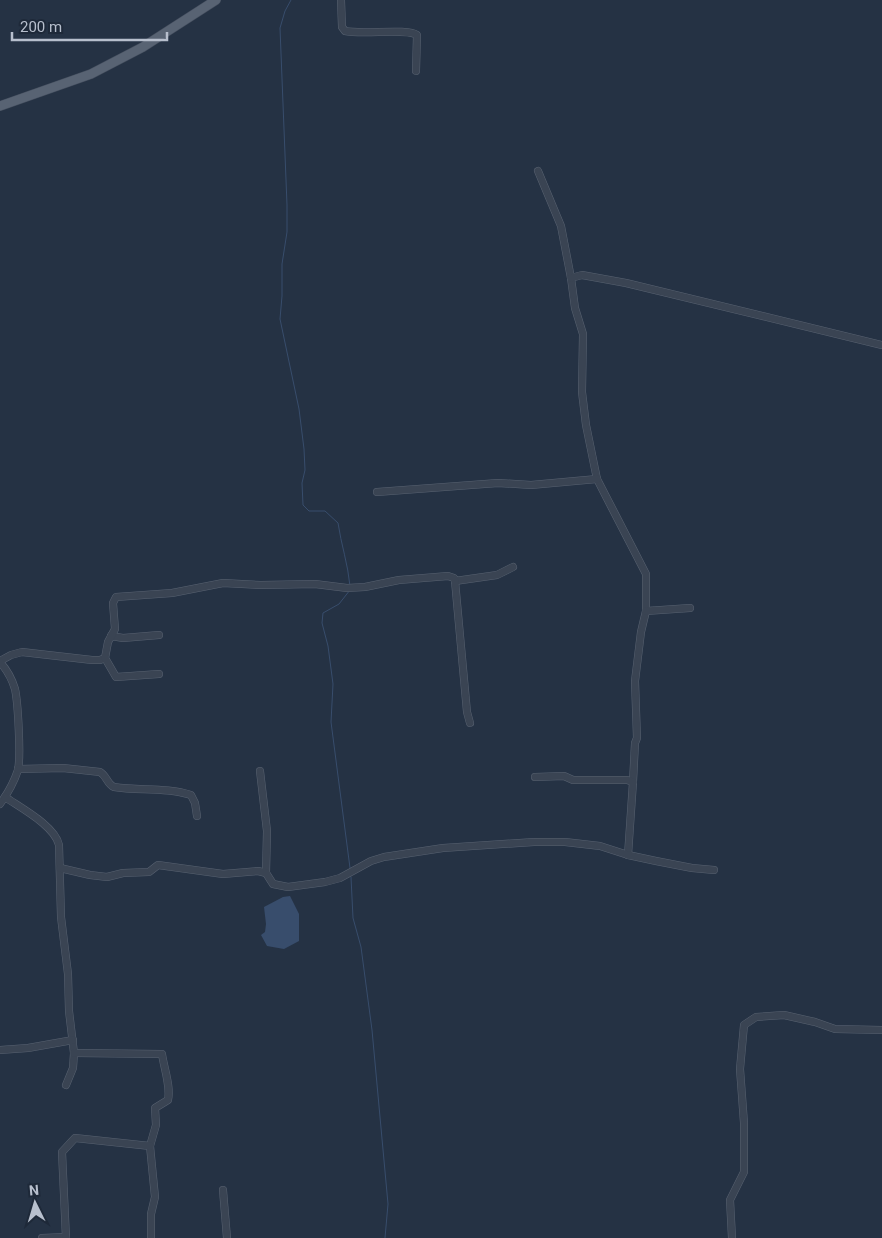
<svg xmlns="http://www.w3.org/2000/svg" width="882" height="1238" font-family="Roboto,sans-serif">
  <rect width="100%" height="100%" fill="#253244"/>
  <path fill="#384d6c" d="M290,896L299,914V941L284,949L267,946L261,935L265,932L266,924L264,907L283,897Z"/>
  <g fill="none" stroke-linecap="round" stroke-linejoin="round">
    <g stroke="#384d6c" stroke-width="1">
      <path d="M291,0L285,11L280,28L287,205V232L282,264V296L280,319L299,409L304,449L305,470L302,483L303,505L309,511H325L338,523C341,544 348,564 350,586"/>
      <path d="M350,590L339,604L323,613L322,623L328,646L333,684L331,722L350,868"/>
      <path d="M351,877L353,918L361,947L372,1030L388,1204L385,1238"/>
    </g>
    <g stroke="#586271" stroke-width="8">
      <g id="minor">
        <path d="M341,0L342,27L345,31C362,35 407,28 417,35L416,71"/>
        <path d="M538,171L561,226L571,278L575,308L583,334L582,392L586,425L597,479L646,574V611L641,632L635,681L637,738L635,743L633,782"/>
        <path d="M571,278L582,275L626,283L882,345"/>
        <path d="M377,492L498,483L531,485L597,479"/>
        <path d="M455,581L497,575L513,567"/>
        <path d="M646,611L690,608"/>
        <path d="M111,636L123,638L159,635"/>
        <path d="M0,661L11,655L22,652L92,660H100L105,658"/>
        <path d="M0,662C7,670 12,679 15,689C18,703 21,756 18,770C14,782 8,793 0,804"/>
        <path d="M159,674L116,677L105,658L108,642L115,629L113,603L116,597L172,593L223,583L261,585L315,584L347,588L365,587L399,580L448,576L454,578L455,581L467,712L470,723"/>
        <path d="M18,769L63,768L100,772C107,776 107,784 114,787C139,791 166,787 191,795L195,803L197,816"/>
        <path d="M260,771L267,831L266,873"/>
        <path d="M535,777L564,776L573,780H627L633,782L628,855"/>
        <path d="M5,797C21,808 55,826 59,845L61,917L68,974L69,1011L74,1053L73,1068L66,1085"/>
        <path d="M60,868L90,875L107,877L123,873L149,872L158,865L223,874L258,871L266,873L273,884L288,887L325,882L340,878L371,861L384,857L443,848L534,842H565L600,846L628,855L656,861L692,868L714,870"/>
        <path d="M0,1050L28,1048L73,1040"/>
        <path d="M74,1053L162,1054C164,1068 171,1087 168,1100L155,1108L156,1125L150,1146L155,1197L151,1214V1238"/>
        <path d="M223,1190L227,1238"/>
        <path d="M42,1238L66,1237"/>
        <path d="M66,1238L62,1152L75,1138L150,1146"/>
        <path d="M732,1238L730,1200L744,1172V1123L740,1069L744,1025L756,1017L784,1015L815,1022L835,1029L882,1030"/>
      </g>
    </g>
    <g stroke="#434d5d" stroke-width="10">
      <path id="major" d="M0,106L91,74L143,47L216,0"/>
    </g>
    <use href="#minor" stroke="#3a4453" stroke-width="7"/>
    <use href="#major" stroke="#586373" stroke-width="9"/>
  </g>
  <g transform="translate(35 1203) rotate(355)" stroke="#1e2939" stroke-width="4" paint-order="stroke">
  <path d="M0-4L9 19L0 12L-9 19Z" fill="#b7bfcd"/>
  <text y="-8" font-size="14" font-weight="bold" text-anchor="middle" fill="#b7bfcd">N</text>
  </g>
  <path d="M12 32v8h155v-8" fill="none" stroke="#b7bfcd" stroke-width="2.5"/>
  <text x="20" y="32" font-size="15" fill="#b7bfcd" stroke="#1e2939" stroke-width="4" paint-order="stroke">200 m</text>
</svg>
